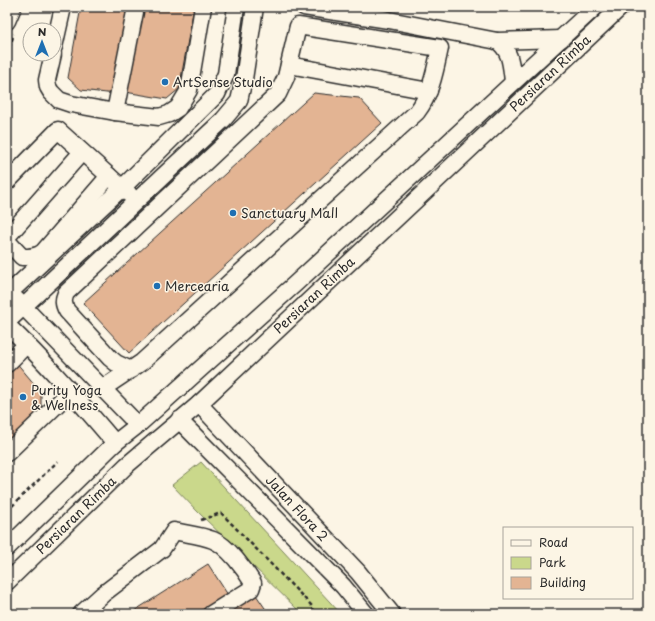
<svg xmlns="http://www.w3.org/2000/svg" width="655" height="621" font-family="'Playpen Sans',sans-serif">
  <rect width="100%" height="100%" fill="#fcf5e5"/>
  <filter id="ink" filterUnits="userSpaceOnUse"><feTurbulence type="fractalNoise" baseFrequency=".025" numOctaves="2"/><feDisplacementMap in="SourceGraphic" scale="8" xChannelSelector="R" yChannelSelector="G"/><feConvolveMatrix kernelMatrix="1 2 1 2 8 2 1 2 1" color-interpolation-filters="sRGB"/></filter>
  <g filter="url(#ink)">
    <path fill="#cad88b" stroke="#7a825b" d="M201,462L341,614H302L197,511L172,485Z"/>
    <g fill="#e3b493" stroke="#2b2b2b">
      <path d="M81,7H129L115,94L81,90L68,78Z"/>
      <path d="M139,7H194L179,89L167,99L125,92Z"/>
      <path d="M314,93L359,98L382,123L129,353L83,303Z"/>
      <path d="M15,361L41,392V408L7,443V369Z"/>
      <path d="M208,564L228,595L198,614H136L134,611Z"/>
      <path d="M254,592L269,614H220Z"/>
    </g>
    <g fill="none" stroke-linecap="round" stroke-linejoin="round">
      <g stroke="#2b2b2b" stroke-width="19">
        <g id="minor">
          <path d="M304,7L389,20L497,41L561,39"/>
          <path d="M7,21L13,7"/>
          <path d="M497,41C511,50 511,66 513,81"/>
          <path d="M54,47L63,7"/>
          <path d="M53,54L47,80L48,87L51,92L59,100L71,104L115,112L159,117L169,114L178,108L189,90L203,7"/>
          <path d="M289,65L429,91"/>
          <path d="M115,112L136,7"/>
          <path d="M7,182L58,130L129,194"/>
          <path d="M7,237L82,152"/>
          <path d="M7,241L22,257C30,257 37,257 43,252L109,176"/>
          <path d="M7,295L122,188L217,94L226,74L236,7"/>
          <path d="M16,299L138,425"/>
          <path d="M7,322L223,120L239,101L244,79L255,7"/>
          <path d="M7,325C46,362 80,402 115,443"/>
          <path d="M7,364L27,344"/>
          <path d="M102,389C115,380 129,371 142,362L417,112C431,94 435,71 440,48L298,26L286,77L278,94L66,293C63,300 63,304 67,311L110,358L116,363L131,370"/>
          <path d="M199,404L358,572L392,614"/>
          <path d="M179,420L343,586L366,614"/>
          <path d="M7,453L71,391"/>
          <path d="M7,548L115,443L138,425L295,284L595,7"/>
          <path d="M7,582L127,465L199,404L621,7"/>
          <path d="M81,614L103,594L162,549L174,531C187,534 201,535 213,540C228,546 245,570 253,583L251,589L211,614"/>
        </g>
      </g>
      <g stroke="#2b2b2b" stroke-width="2.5" stroke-dasharray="4 3" stroke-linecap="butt">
        <path d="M7,54L14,34"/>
        <path d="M7,511L58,461"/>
        <path d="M201,520L221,513L313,607L314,614"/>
      </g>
      <use href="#minor" stroke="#fcf5e5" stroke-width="16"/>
    </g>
  </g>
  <g fill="#1f6fb2" stroke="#fcf5e5" stroke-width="1.5">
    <circle cx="165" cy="82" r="4"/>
    <circle cx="233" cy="213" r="4"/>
    <circle cx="157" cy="286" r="4"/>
    <circle cx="23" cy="397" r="4"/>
  </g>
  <g text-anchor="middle" stroke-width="3" stroke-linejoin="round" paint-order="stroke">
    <g font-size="13" fill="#2b2b2b" stroke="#fcf5e5">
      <text transform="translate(550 73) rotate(-43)" y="5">Persiaran Rimba</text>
      <text transform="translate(314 295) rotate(-43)" y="5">Persiaran Rimba</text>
      <text transform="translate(297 508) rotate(47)" y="5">Jalan Flora 2</text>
      <text transform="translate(76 515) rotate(-44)" y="5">Persiaran Rimba</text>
    </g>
    <g font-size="13" fill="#2b2b2b" stroke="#fcf5e5" text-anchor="start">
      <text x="173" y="87">ArtSense Studio</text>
      <text x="241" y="218">Sanctuary Mall</text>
      <text x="165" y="291">Mercearia</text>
      <text x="31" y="395">Purity Yoga<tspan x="31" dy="15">&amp; Wellness</tspan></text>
    </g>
  </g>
  <rect width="655" height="621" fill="none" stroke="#fcf5e5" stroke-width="24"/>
  <rect x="12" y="12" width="631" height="597" fill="none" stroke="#2b2b2b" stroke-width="1.5" filter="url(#ink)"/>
  <rect x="503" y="527" width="130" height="72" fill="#fcf5e5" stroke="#a8a49b"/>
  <rect x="511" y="540" width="20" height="6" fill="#fcf5e5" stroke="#a8a49b"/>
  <text x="539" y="547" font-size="12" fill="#2b2b2b">Road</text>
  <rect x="511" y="557" width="20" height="12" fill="#cad88b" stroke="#a8a49b"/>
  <text x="539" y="567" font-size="12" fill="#2b2b2b">Park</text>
  <rect x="511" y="577" width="20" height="12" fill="#e3b493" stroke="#a8a49b"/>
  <text x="539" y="587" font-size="12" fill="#2b2b2b">Building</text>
  <g transform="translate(42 42)"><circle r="19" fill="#fcf5e5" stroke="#a8a49b"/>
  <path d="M0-3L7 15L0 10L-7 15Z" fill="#1f6fb2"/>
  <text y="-6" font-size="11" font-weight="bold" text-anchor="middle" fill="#2b2b2b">N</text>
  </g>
</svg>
